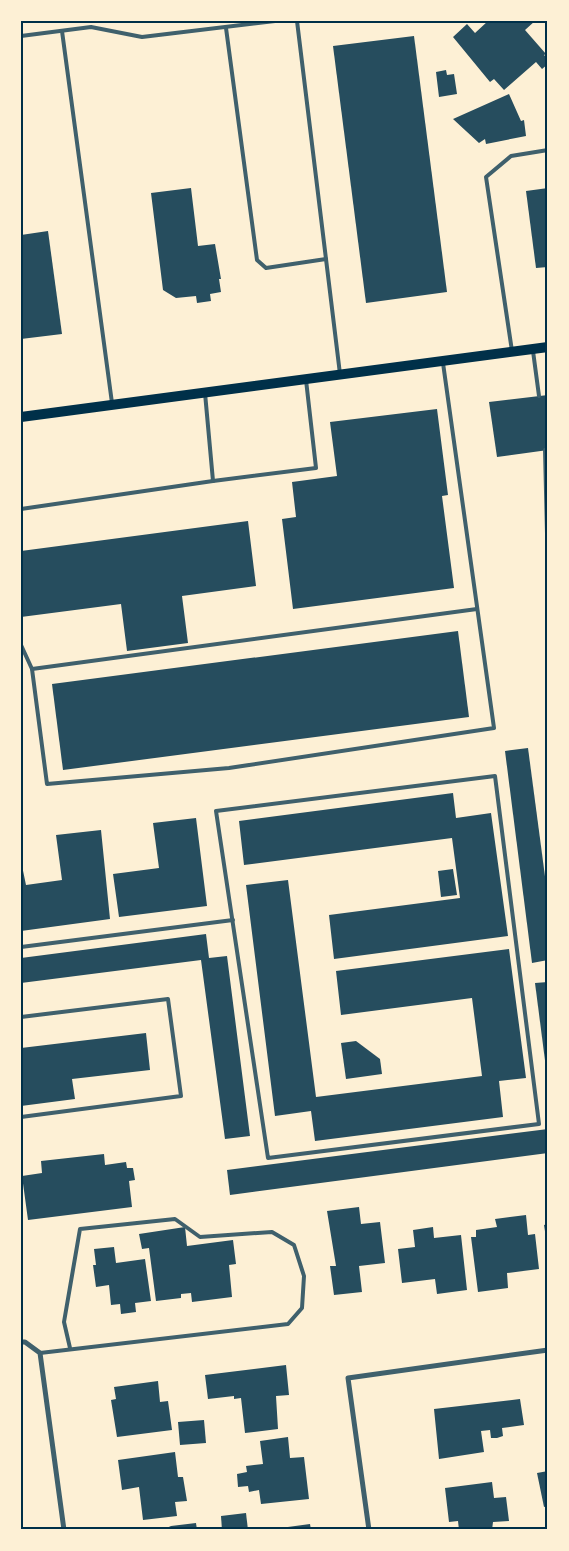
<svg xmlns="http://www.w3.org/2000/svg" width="569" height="1551" font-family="'Libre Baskerville',serif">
  <rect width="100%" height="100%" fill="#fdf0d5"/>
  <g fill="#264d5e">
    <path d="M488,21H535L525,30L546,54L544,55L548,59V64L542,69L536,62L504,90L494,79L490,82L453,37L467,24L475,33Z"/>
    <path d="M414,36L447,292L366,303L333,46Z"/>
    <path d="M446,70L447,75L454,74L457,94L439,97L436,72Z"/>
    <path d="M509,94L521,121L524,120L526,136L486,144L485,139L479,143L453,119Z"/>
    <path d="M191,188L198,246L215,244L221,279H219L221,292L210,294L211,301L197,303L196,296L176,298L163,290L151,193Z"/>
    <path d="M548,188V267L536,268L526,191Z"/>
    <path d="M48,231L62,334L21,339V235Z"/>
    <path d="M548,395V450L497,457L489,402Z"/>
    <path d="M437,409L448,495L442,496L454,588L293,609L282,519L296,517L292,482L337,476L330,422Z"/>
    <path d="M248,521L256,586L182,596L188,643L127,651L121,604L21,617V551Z"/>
    <path d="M458,631L469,717L63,770L52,684Z"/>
    <path d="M545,739H548V752H547Z"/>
    <path d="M528,748L548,899V960L532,963L505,751Z"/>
    <path d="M453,793L456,818L491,813L508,936L334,959L329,915L460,898L452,838L244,865L239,821Z"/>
    <path d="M196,818L207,906L119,917L113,874L159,868L153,823Z"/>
    <path d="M101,830L110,919L21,931V861L26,885L62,880L56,835Z"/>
    <path d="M453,869L457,895L441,897L438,871Z"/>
    <path d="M288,880L316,1097L482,1076L472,998L341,1015L336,971L509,949L526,1078L499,1081L503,1117L315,1141L311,1111L275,1116L246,885Z"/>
    <path d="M206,934L209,958L227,956L250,1136L225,1139L201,960L21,983V958Z"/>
    <path d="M548,982V1076H547L535,983Z"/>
    <path d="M146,1033L150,1070L72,1079L75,1099L21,1106V1048Z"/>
    <path d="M356,1041L380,1059L382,1074L346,1079L341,1043Z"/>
    <path d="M548,1129V1153L230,1195L227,1170Z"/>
    <path d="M104,1154L105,1165L126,1162L127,1168H133L135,1180L129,1181L132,1207L28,1220L22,1176L42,1173L41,1161Z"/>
    <path d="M359,1207L361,1224L380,1222L385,1263L359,1266L362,1292L334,1295L330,1266H336L327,1211Z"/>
    <path d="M526,1215L528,1235L535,1234L539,1269L507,1273L508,1288L478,1292L471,1237H476V1230L497,1227L495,1219Z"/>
    <path d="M548,1224V1244H547L544,1225Z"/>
    <path d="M185,1227L187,1246L233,1240L236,1264L229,1265L232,1297L192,1302L191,1293L181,1294V1298L156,1301L149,1248L142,1249L139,1234Z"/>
    <path d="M433,1227L434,1238L461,1235L467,1290L437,1294L435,1279L402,1283L398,1249L415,1247L413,1230Z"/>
    <path d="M114,1247L116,1263L145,1259L151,1301L135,1303L136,1312L121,1314L120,1304L111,1305L109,1285L96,1287L93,1265H96L94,1249Z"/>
    <path d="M286,1365L289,1395L276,1396L278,1429L245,1433L241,1398L234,1399V1396L208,1399L205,1375Z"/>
    <path d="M158,1381L160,1402L168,1401L172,1430L117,1437L111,1400L116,1399L114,1387Z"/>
    <path d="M520,1399L524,1425L502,1428L503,1436L497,1438H491L490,1430L481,1431L484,1452L439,1459L434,1409Z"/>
    <path d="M204,1420L206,1443L180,1445L178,1422Z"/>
    <path d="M288,1437L290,1458L304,1457L309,1499L261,1504L259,1490L249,1492L248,1486L238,1487L237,1474L247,1472L246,1466L263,1464L260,1441Z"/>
    <path d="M175,1452L178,1477H183L187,1501L175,1502L177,1516L143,1520L139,1487L122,1490L118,1460Z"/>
    <path d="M548,1471V1506L544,1507L537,1473Z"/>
    <path d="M492,1482L494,1498L506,1497L509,1521L493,1522L492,1530H459L458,1521L449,1522L445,1488Z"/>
    <path d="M246,1513L248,1530H222L221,1516Z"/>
    <path d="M196,1523L197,1530H162L171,1526Z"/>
    <path d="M310,1524L311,1530H273V1529Z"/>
  </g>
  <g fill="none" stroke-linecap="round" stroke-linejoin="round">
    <g stroke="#3f606c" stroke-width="4">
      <path d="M297,21L340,374"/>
      <path d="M226,28L257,260L266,268L326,259"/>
      <path d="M62,31L112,403"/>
      <path d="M21,36L91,27L142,37L275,21"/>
      <path d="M512,351L486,177L511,156L548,150"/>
      <path d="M533,351L539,396"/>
      <path d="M443,363L494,728L229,768L47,784L32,669L477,609"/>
      <path d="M205,393L213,481L316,468L306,380"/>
      <path d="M545,450L548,575"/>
      <path d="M21,509L213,481"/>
      <path d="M21,645L32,669"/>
      <path d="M495,776L539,1124L268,1158L216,811Z"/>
      <path d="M21,947L233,920"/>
      <path d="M21,1017L168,999L181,1096L21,1117"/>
      <path d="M40,1353L288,1324L302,1308L304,1276L294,1245L272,1232L200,1237L175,1219L80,1229L64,1322L70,1348"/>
    </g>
    <g stroke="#3f606c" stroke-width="5">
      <path d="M21,1342H25L40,1353L64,1530"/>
      <path d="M369,1530L348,1378L548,1350"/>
    </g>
    <path stroke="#003049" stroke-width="10" d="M21,417L548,347"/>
  </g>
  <rect width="569" height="1551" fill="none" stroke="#fdf0d5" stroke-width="45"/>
  <rect x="22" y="22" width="524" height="1506" fill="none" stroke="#003049" stroke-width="2"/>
</svg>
